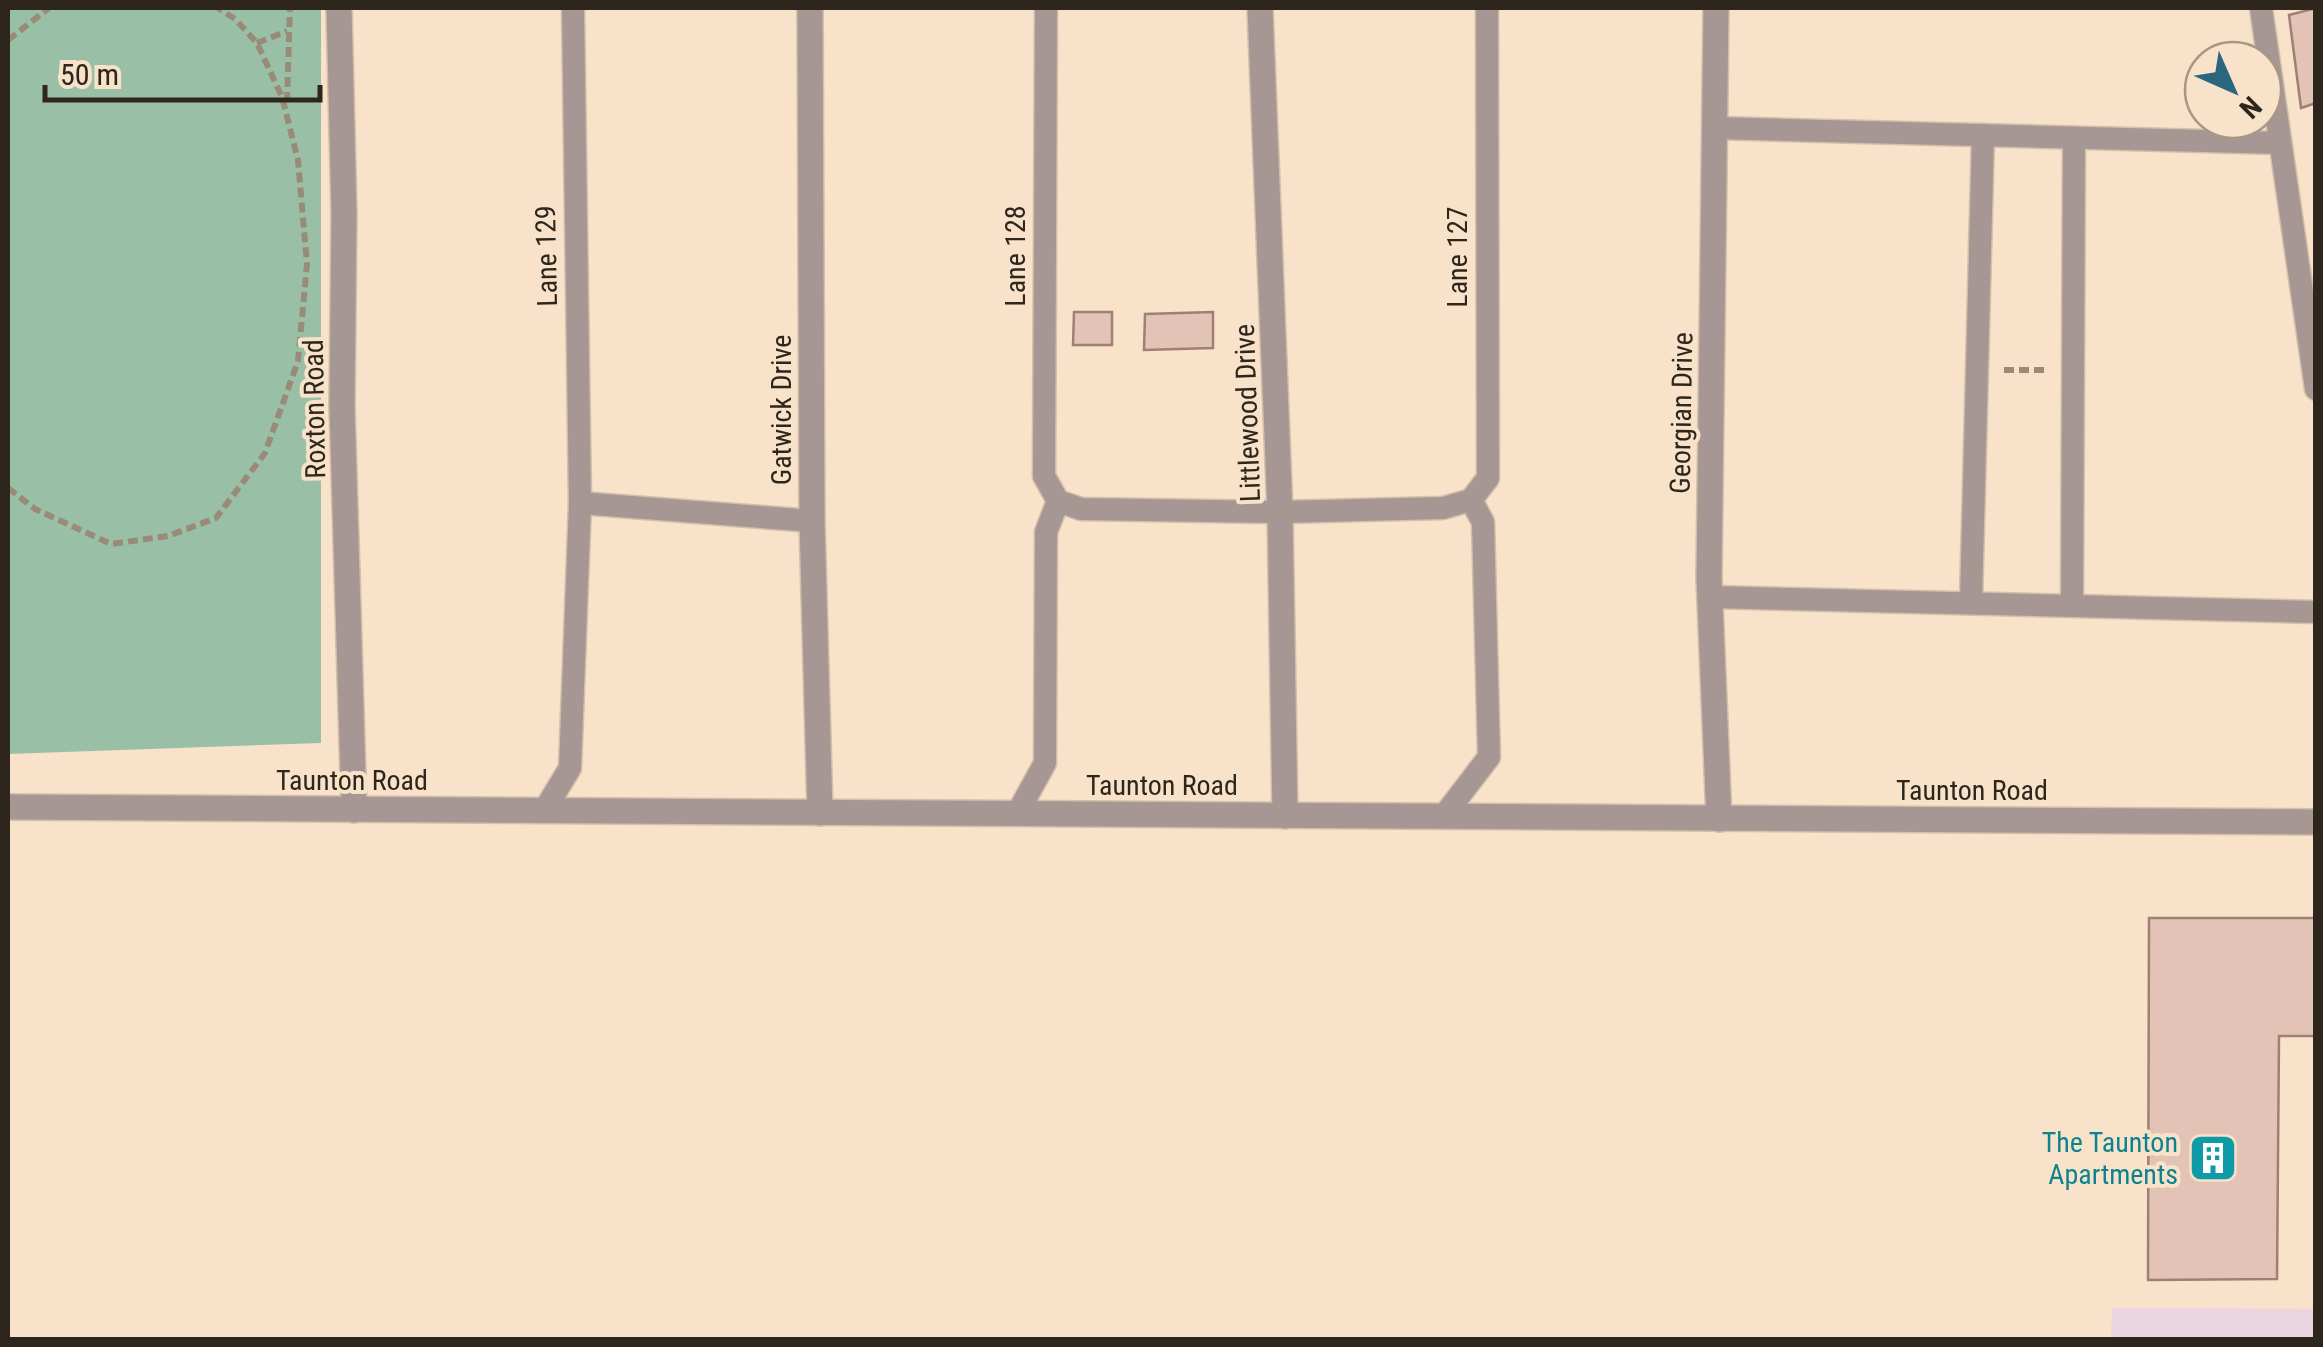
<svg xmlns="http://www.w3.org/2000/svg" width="2323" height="1347" font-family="'Roboto Condensed',sans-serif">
  <rect width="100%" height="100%" fill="#f8e2c9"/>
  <path fill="#ebd5e1" d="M2112,1308L2315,1309V1339H2111Z"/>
  <path fill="#99c0a7" d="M8,8H321V743L8,754Z"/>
  <g fill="#e3c3b5" stroke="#9e8074" stroke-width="2.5">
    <path d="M2316,8V103L2301,108L2289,15Z"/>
    <path d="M1074,312H1112V345H1073Z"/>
    <path d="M1213,312V348L1144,350L1145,314Z"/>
    <path d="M2149,918H2316V1036H2279L2277,1279L2148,1280Z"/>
  </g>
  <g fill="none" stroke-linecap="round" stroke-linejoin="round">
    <g stroke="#d4c0aa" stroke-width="25">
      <g id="service">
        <path d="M1046,8L1044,476L1058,501L1081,509L1280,512L1443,508L1471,500L1488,478L1487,8"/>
        <path d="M2261,8L2316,389"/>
        <path d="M1715,128L2280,143"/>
        <path d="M580,503L812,521"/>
        <path d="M1710,597L2316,612"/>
        <path d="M1971,602L1983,135"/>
        <path d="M2072,605L2074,138"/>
        <path d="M544,811L570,768L580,503L573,8"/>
        <path d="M1017,814L1045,763L1046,532L1058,501"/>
        <path d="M1443,817L1489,757L1483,522L1471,500"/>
      </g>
    </g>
    <g stroke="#d4c0aa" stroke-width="28">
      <g id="minor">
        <path d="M339,8L344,213L342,406L354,810"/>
        <path d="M810,8L812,521L820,813"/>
        <path d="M1260,8L1280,512L1285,816"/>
        <path d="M1716,8L1709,578L1719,819"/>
        <path d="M8,807L2316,822"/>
      </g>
    </g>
    <g stroke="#9a8b79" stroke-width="6" stroke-dasharray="10 5" stroke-linecap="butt">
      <path d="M8,40L49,8"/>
      <path d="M257,43L287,31"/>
      <path d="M287,102L290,8"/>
      <path d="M2004,370H2046"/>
      <path d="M8,488L35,509L111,544L168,536L216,518L265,453L298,361L307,264L298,160L282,97L257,43L235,19L218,8"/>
    </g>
    <use href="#service" stroke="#a69794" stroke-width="22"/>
    <use href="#minor" stroke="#a69794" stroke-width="25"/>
  </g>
  <defs>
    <g id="building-square" transform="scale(2.5)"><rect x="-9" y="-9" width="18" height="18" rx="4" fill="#0f9aa8" stroke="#f8e2c9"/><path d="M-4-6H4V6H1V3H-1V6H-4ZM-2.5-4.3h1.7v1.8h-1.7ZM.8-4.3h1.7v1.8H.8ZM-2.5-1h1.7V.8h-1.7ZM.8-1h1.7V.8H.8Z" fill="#fff"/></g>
  </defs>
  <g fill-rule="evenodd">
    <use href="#building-square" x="2213" y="1158"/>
  </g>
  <g text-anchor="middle" stroke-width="8" stroke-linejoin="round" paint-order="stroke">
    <g font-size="28" fill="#2e261c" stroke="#f8e2c9">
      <text transform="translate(546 256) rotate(-91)" y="10">Lane 129</text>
      <text transform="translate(1015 256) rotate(-90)" y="10">Lane 128</text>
      <text transform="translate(1457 257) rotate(-90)" y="10">Lane 127</text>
      <text transform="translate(314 409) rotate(-91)" y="10">Roxton Road</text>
      <text transform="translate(781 410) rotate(-90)" y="10">Gatwick Drive</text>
      <text transform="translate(1247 413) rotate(-92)" y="10">Littlewood Drive</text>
      <text transform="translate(1681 413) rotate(-89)" y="10">Georgian Drive</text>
      <text x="352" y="790">Taunton Road</text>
      <text x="1162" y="795">Taunton Road</text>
      <text x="1972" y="800">Taunton Road</text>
    </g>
    <g font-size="28" fill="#0d838f" stroke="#f8e2c9" text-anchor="end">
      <text x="2178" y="1152">The Taunton<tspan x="2178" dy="32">Apartments</tspan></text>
    </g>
  </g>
  <rect width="2323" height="1347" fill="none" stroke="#2e261c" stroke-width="20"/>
  <g transform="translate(2233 90) rotate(135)"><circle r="48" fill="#f8e2c9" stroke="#a79784" stroke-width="2.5"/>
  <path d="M0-8L18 38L0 25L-18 38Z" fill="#2a667d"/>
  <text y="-15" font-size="28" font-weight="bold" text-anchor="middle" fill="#2e261c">N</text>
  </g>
  <path d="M45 85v15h275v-15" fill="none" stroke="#2e261c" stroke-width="5"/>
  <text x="60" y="85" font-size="30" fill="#2e261c" stroke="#f8e2c9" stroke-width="8" paint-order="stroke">50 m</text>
</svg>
